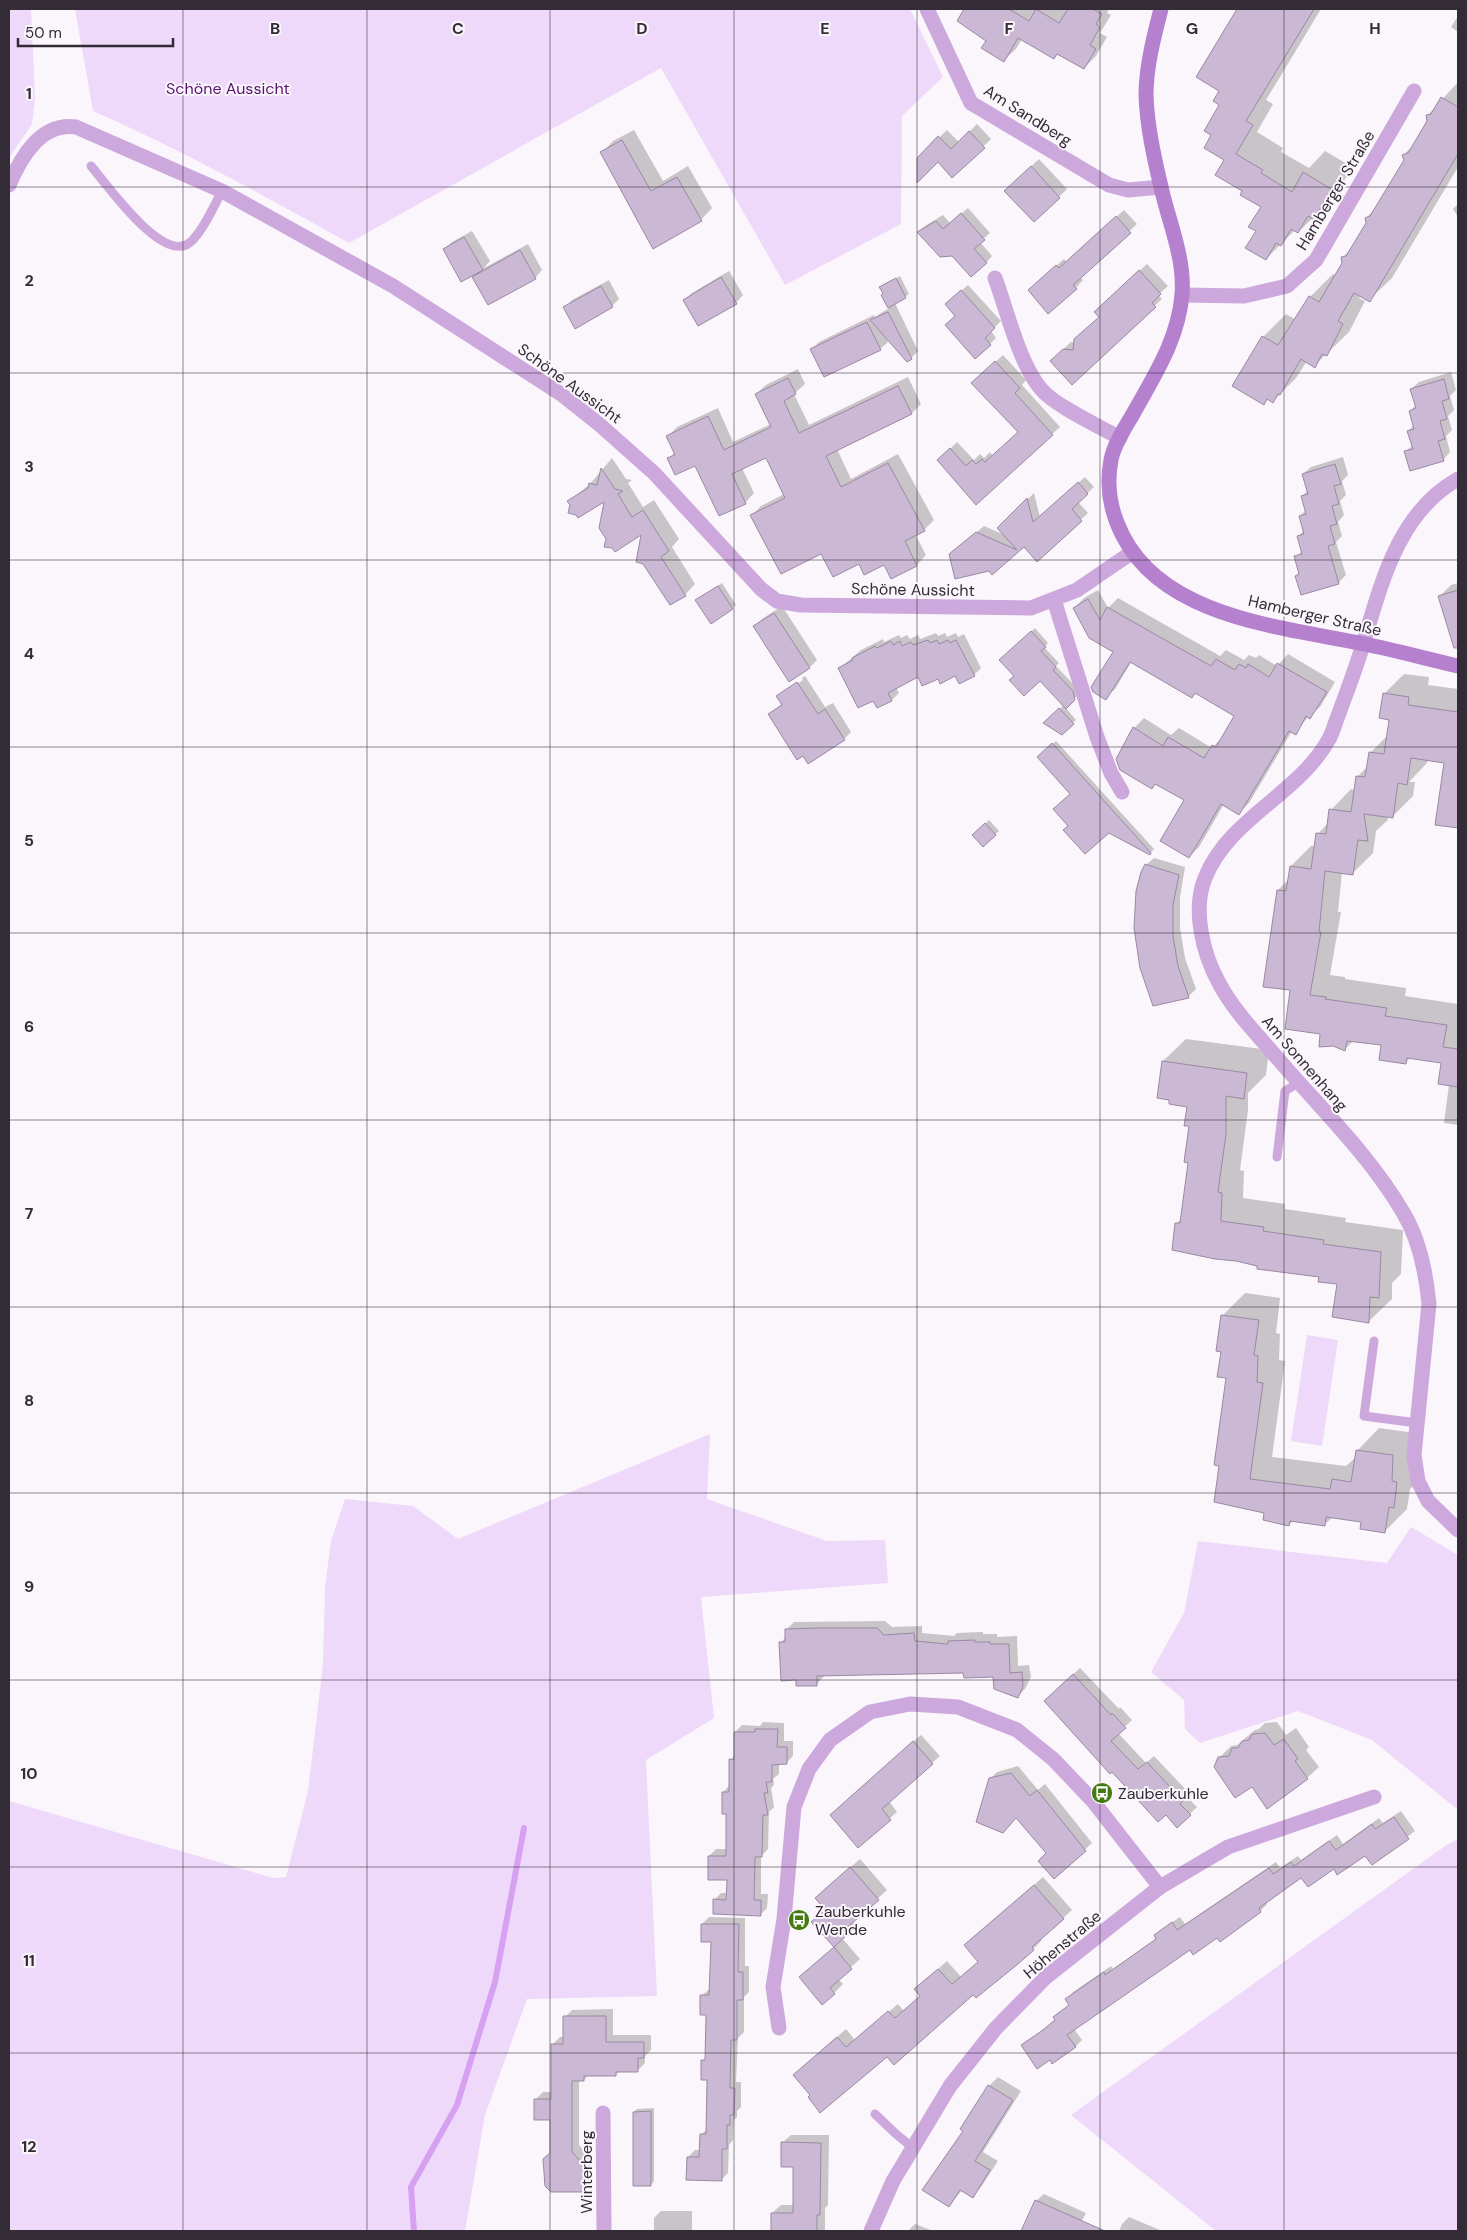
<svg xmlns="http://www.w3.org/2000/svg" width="1467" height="2240" font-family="'DM Sans',sans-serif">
  <rect width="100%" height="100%" fill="#faf6fb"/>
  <g fill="#efd9fa">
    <path d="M9,9H31L35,98L32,124L9,158Z"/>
    <path d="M75,9H910L943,77L902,116L901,224L785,285L661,68L349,243C265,196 181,150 93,111Z"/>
    <path d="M1307,1335L1338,1340L1322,1446L1291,1441Z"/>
    <path d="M710,1434L707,1499L827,1541L885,1540L888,1583L701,1597L714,1718L646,1760L657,1996L527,1999L485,2115L465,2231H9V1801L273,1878L286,1877L308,1791L323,1664L325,1587L331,1541L345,1499L413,1506L458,1539Z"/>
    <path d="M1411,1527L1458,1555V1810L1372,1740L1298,1711L1200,1743L1185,1729L1184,1700L1151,1672L1184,1613L1198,1541L1387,1563Z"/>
    <path d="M1458,1839V2231H1216L1071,2115L1445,1846Z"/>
  </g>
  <g fill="#0003">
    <path d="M966,9H1065L1068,11L1069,9H1109L1107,13L1111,15L1100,33L1107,37L1096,56L1084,68L1058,53L1053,58L1022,39L1016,49L1004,60L987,40L959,20Z"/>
    <path d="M1238,9H1321L1266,100L1273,104L1257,132L1283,148L1281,152L1309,168L1325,151L1352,167L1335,197L1313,218L1298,232L1295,230L1266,259L1257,231L1262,207L1243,190L1213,135L1221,105V90L1198,76Z"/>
    <path d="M1458,16V32L1451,27Z"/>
    <path d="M1458,82V167L1392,278L1369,300L1361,295L1359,298L1365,301L1349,332L1314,366L1307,361L1296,378L1273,401L1269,399L1264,403L1263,337L1286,314L1296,320L1310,297L1333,274L1336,276L1344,263L1342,258L1354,246L1368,223L1366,218L1377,207L1405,161L1403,155L1415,144L1429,121L1427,116Z"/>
    <path d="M977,124L991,139L953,176L938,160L918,158L947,130L959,142Z"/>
    <path d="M634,130L663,181L688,166L712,208L701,220L654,247L602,153L613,141Z"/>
    <path d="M1039,159L1067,189L1034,221L1013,183Z"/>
    <path d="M1458,204V217L1453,209Z"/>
    <path d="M968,208L990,233L980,242L992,256L986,263L947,249L918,232L925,226L943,215L950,223Z"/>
    <path d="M1124,210L1137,224L1080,277L1083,280L1076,288L1037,283L1064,259L1067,262Z"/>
    <path d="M472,231L490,261L484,268L528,244L542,270L535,278L474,277L480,270L444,249L452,242Z"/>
    <path d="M1147,264L1168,286L1158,295L1162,299L1072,384L1058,354L1071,342L1075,343L1100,316L1103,305Z"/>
    <path d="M729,271L743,295L736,303L685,300L692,293Z"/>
    <path d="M900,276L909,294L895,303L918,351L911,358L885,336L888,342L880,349H812L819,342L874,315L875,317L889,308L882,295L884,293L881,287Z"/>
    <path d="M609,280L619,299L612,306L565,308L572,300Z"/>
    <path d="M968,285L1001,321L991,331L996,338L990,344L957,316L953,298Z"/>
    <path d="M1003,355L1026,380L1022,385L1060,427L976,503L946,453L957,442L974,460L980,454L984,458L990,452L993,456L1019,432L980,376Z"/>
    <path d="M798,369L805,384L794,394L809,425L908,377L921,404L912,413L837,449L851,479L898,454L934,520L924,530L915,534L926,555L917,565L892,577L884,563L859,562L821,552L751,516L761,506L784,494L767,456L742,468L754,493L745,503L696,464L669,458L675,452L667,437L677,427L718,408L733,442L771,424L756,394L766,385Z"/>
    <path d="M1451,372L1456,390L1450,396L1454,410L1448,416L1452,430L1446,436L1450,452L1443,460L1406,451L1413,445L1408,431L1414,425L1410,411L1416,405L1411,389L1419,382Z"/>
    <path d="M1343,457L1348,475L1342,481L1346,495L1340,501L1344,515L1338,522L1342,536L1336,542L1346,575L1338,583L1296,576L1300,572L1296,557L1302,551L1298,537L1304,530L1300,516L1306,510L1302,496L1308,490L1303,474L1311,467Z"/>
    <path d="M612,458L626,479L632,480L628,483L643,507L654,500L679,539L672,547L695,584L685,595L643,532L606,500L571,505L569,501L590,484Z"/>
    <path d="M1085,477L1094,487L1078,502L1088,513L1037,560L1024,545L992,573L958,548L984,526L1005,535L999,528L1034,493L1040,517Z"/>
    <path d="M722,583L736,605L711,622L700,597Z"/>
    <path d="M1458,583V625L1449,628L1440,596L1451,585Z"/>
    <path d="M1098,590L1108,608L1118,598L1220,656L1226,650L1244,660L1249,655L1256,658L1259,655L1277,666L1288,654L1335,682L1320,707L1309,716L1295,733L1292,731L1249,803L1239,813L1224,804L1199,847L1189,857L1186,800L1134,728L1144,718L1171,735L1179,728L1212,748L1223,736L1236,716L1196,693L1192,696L1132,661L1115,689L1105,698L1115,652L1074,608L1084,598Z"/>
    <path d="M782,606L817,660L810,667L755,626L762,619Z"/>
    <path d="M1035,628L1048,643L1044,647L1059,663L1056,666L1076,687L1078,695L1065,707L1076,720L1073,723H1045L1064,705L1040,679L1015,676L1001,660Z"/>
    <path d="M936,633L938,636L945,633L947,637L956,633L958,637L964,634L981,668L974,675L918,676L896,687L899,693L892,700L874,699L840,668L861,650L883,639L884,642L899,635L901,638L907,635L910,639L918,635L920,639Z"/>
    <path d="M1404,674L1429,677L1428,685L1458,689V780L1443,781L1445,762L1428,759L1427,763L1409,782H1415L1413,796L1392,817L1387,816L1388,820L1376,831L1373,853L1353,873L1342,872L1338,912H1341L1330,975L1345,977V979L1406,988L1405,996L1458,1004V1125L1444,1123L1449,1085L1442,1062L1411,1057L1405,1063L1382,1044L1354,1040L1345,1049L1322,1033L1291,989L1278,890L1289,879L1291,866L1311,846H1316L1318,834L1329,822L1331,810L1351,789L1355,790L1357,777L1368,766L1370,753L1388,735L1390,719L1384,694Z"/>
    <path d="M805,676L825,707L833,703L851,732L844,739L769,714L783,703L778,696L785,690V692L803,680L802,678Z"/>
    <path d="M1056,741L1154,849L1150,854L1109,831L1069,825L1072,794L1039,757Z"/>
    <path d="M989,820L999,831L983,845L973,835Z"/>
    <path d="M1154,858L1185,867L1180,897V928L1185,958L1196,989L1188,997L1153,1005L1146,865Z"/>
    <path d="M1186,1039L1269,1050L1266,1075L1248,1093V1110L1240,1170L1244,1171L1243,1198L1285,1204V1209L1346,1218L1345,1222L1403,1230L1401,1274L1392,1283V1299L1369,1321L1338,1283L1320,1276L1259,1265L1177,1223L1182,1218L1190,1162V1125L1188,1106L1163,1061Z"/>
    <path d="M1245,1293L1280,1298L1276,1333L1280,1334L1279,1360L1285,1361L1272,1457L1346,1466L1355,1458L1357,1451L1379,1428L1415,1433L1416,1484L1410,1489L1407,1509L1385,1531L1363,1521L1333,1517L1324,1525L1293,1521L1289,1525L1265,1512L1220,1465L1228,1377L1222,1351V1316Z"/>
    <path d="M885,1621L892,1627L922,1626V1633L954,1636L957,1633L983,1632V1634H997V1637L1017,1636L1018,1666L1029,1665L1031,1677L1025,1689L1017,1697L994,1676L965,1671L825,1675L817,1684L797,1679L780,1643L786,1637V1630L794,1622Z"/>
    <path d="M1080,1668L1119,1709L1120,1707L1132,1720L1118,1733L1146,1763L1154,1756L1189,1793L1186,1796L1197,1807L1177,1826L1052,1694Z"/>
    <path d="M763,1722L784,1723V1741H793V1756L786,1763H779V1774L773,1779L774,1785L771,1788L774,1807L769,1812L768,1849L761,1856V1894H768L767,1908L760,1915L714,1900L721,1893H728V1878L709,1856L716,1849H727V1813L723,1792L730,1785V1760L735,1755V1732L742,1725L760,1726Z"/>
    <path d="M1277,1722L1286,1735L1296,1728L1309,1747L1306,1750L1319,1767L1307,1778L1252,1785L1220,1757L1231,1746L1237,1745L1255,1730L1259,1729L1265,1723Z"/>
    <path d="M921,1735L940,1756L889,1801L897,1812L858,1846L866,1783Z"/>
    <path d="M1018,1766L1038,1790L1045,1784L1092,1843L1054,1878L1047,1853L990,1779L997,1772Z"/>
    <path d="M1401,1811L1415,1831L1372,1864L1365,1854L1334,1868L1302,1876L1266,1902L1267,1904L1260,1911L1220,1940L1217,1936L1190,1949L1074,2029L1082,2040L1075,2047L1050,2058L1022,2046L1056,2019L1055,2017L1070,2004L1067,1999L1073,1992L1111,1966L1113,1969L1157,1938L1155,1936L1162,1929L1180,1917L1185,1924L1276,1862L1280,1868L1298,1856L1301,1860L1337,1835L1343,1844L1379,1818L1383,1823Z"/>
    <path d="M860,1859L887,1890L853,1921L856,1925L842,1938L860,1959L838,1979L843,1984L834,1993L809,1969L835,1947L813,1922L826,1909L825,1889Z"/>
    <path d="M1043,1877L1072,1910L1040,1939L1042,1940L1033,1949L1017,1963L887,2055L812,2095L803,2067L846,2029L855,2040L898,2004L904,2011L921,1996L924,1981L947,1961L961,1977L980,1961L974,1937Z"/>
    <path d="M709,1917L745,1918V1966H749V1992L744,1997V2032L738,2038L736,2082H741V2107L737,2111V2117L734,2120L733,2140L729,2145L728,2173L721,2180L688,2157L695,2150H701V2135L708,2128L709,2079L703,2061L706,2057L707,2014L701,1996L711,1988L712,1940L702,1924Z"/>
    <path d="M613,2009V2035H651V2050L645,2056V2063L638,2070L620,2071L615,2075H588L584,2080H579V2145L589,2156L592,2184L584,2191L551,2154V2118L535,2100L543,2092H552V2045L560,2037H564L565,2017L572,2010Z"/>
    <path d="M998,2077L1021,2091L983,2152L998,2161L981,2187L972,2196L962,2190L949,2206L965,2131L962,2129L989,2086Z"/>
    <path d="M654,2108V2181L651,2185L634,2112L637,2109Z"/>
    <path d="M791,2135H829L828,2205L825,2208V2231H772V2213L781,2205H794V2166L782,2143Z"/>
    <path d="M1044,2194L1086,2213L1076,2231H1026L1036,2201Z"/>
    <path d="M661,2211H692V2231H654V2218Z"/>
    <path d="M1129,2217L1162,2231H1119L1122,2224Z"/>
    <path d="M915,2224L933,2231H908Z"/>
  </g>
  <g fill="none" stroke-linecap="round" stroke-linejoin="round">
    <path stroke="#d7a1f1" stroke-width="6" d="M414,2231L411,2187L457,2105L495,1982L524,1828"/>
  </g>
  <g fill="#cab8d4" stroke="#9b89a3">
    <path d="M964,9H1009L1029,21L1036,9L1059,23L1068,9H1093L1102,14L1096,24L1100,27L1090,45L1096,49L1084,69L1057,54L1054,59L1018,38L1004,62L981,48L986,41L957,21Z"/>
    <path d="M1237,9H1314L1246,121L1253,125L1236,154L1263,170L1261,173L1292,192L1303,172L1331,189L1314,220L1308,216L1298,233L1291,229L1281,246L1276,243L1266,260L1245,248L1256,231L1248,227L1261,207L1240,195L1242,191L1215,175L1224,160L1204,148L1211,135L1204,131L1219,105L1213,101L1219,91L1196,77Z"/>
    <path d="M1441,97L1458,107V154L1370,302L1354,293L1338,321L1343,324L1327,356L1322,354L1315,368L1301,359L1280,395L1278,394L1273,403L1267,399L1264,405L1232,386L1262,336L1278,345L1309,296L1319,302L1342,263L1341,257L1346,256L1366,223L1365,218L1370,216L1404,160L1402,155L1408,153L1427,121L1426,115L1431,114Z"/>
    <path d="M969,131L985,148L952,178L938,162L917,183V158L938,136L951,149Z"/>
    <path d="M622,140L651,191L677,177L702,221L653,249L600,152Z"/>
    <path d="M1031,166L1060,198L1034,222L1004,191Z"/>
    <path d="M961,213L985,240L974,249L987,263L971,277L952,256L940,257L917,232L936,221L943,229Z"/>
    <path d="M1116,216L1131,233L1073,285L1077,289L1048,314L1028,290L1056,265L1059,268Z"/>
    <path d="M464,237L483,270L461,282L443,249Z"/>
    <path d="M520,250L536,279L488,305L472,277Z"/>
    <path d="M1139,270L1161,294L1152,303L1156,307L1072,385L1050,361L1063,349L1073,350L1074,339L1099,317L1094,312Z"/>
    <path d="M721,277L737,304L698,326L683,300Z"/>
    <path d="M896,278L906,298L888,308L881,295L883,293L879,287Z"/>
    <path d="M601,286L613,307L575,329L563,307Z"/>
    <path d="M961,290L995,328L985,338L991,345L975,359L945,325L955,316L945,304Z"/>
    <path d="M888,312L912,359L907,362L870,320Z"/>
    <path d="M867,322L881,350L824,377L810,349Z"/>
    <path d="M995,361L1020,388L1015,393L1053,435L976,505L937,460L950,448L966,466L972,460L976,464L982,459L985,462L1018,432L971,383Z"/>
    <path d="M788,378L796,394L784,401L799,433L898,386L912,414L826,456L841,487L888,463L925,531L905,541L917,566L891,579L884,565L864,575L859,564L833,577L821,554L781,574L750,515L785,498L766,458L732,474L746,504L719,516L695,466L675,475L667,458L675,455L666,436L708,416L724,450L771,427L755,394Z"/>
    <path d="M1444,379L1449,399L1442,401L1447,419L1440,421L1445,439L1438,441L1444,461L1410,471L1404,451L1413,449L1407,431L1414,429L1409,411L1416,408L1410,389Z"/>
    <path d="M1335,464L1341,484L1334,486L1339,504L1332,506L1337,524L1330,526L1335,544L1328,546L1339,584L1301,595L1295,576L1299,574L1294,556L1302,554L1297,536L1304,534L1299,516L1306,514L1301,496L1308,494L1302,474Z"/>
    <path d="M601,468L615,489L623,491L618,494L632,517L643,510L669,551L661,557L686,596L670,605L643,564L636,562L641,535L615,552L612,548L604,547L606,539L599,528L604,502L578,518L576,515L568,513L570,505L567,501L588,488L589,483L597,485Z"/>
    <path d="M1078,482L1088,494L1072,509L1082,521L1037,562L1024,547L992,575L989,571L955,579L949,554L976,532L1017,550L997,528L1027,498L1033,522Z"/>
    <path d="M718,586L733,609L711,624L695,600Z"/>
    <path d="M1458,590V648H1454L1438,596Z"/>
    <path d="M1088,599L1100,620L1107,607L1211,666L1216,659L1235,670L1239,664L1246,668L1248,664L1269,677L1277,663L1327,692L1310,719L1306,716L1296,735L1289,731L1239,815L1221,804L1189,858L1160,841L1184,800L1155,784L1152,789L1120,770L1116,759L1133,727L1163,746L1168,737L1204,758L1212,745L1216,747L1234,716L1195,693L1192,698L1130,662L1106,700L1093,692L1091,687L1113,652L1089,638L1073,608Z"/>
    <path d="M774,613L810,668L789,682L753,626Z"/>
    <path d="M1031,631L1046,647L1041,651L1056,667L1053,670L1073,691L1075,700L1066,709L1040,681L1024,696L1009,680L1014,676L999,660Z"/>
    <path d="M928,640L930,643L937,640L939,644L948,640L950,643L956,640L975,676L959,684L955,676L940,684L938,679L922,686L918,677L888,693L892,701L877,708L873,701L858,708L838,668L853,660L852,658L875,646L877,648L891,641L893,645L900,641L902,646L911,642L913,645Z"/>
    <path d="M797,682L818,714L825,709L845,740L808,764L803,756L797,760L768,714L782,705L776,696Z"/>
    <path d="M1383,693L1409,697L1408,705L1458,712V828L1435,825L1444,763L1411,758L1407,785L1398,783L1393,818L1364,814L1368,841L1358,840L1353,875L1325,871L1319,932H1321L1310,995L1326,997L1325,999L1387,1008L1385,1016L1447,1025L1443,1047L1458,1049V1087L1438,1084L1441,1063L1407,1058L1406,1064L1379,1060L1381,1045L1347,1041L1345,1051L1333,1046L1319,1047L1320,1034L1285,1029L1290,990L1263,987L1277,890L1286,891L1290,866L1311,869L1316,833L1326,834L1329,809L1351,812L1356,776L1365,777L1369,752L1384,754L1389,720L1379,718Z"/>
    <path d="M1059,708L1074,724L1062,735L1043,723Z"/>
    <path d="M1052,743L1151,853L1150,855L1109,833L1085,854L1063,830L1068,826L1053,809L1070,794L1037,757Z"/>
    <path d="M985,823L996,835L983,847L972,835Z"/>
    <path d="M1145,864L1179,875L1173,905V936L1178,966L1189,998L1153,1006L1140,968L1134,928L1136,891L1141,872Z"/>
    <path d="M1162,1061L1247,1073L1244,1099L1226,1096V1134L1218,1192L1222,1193L1221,1221L1264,1227L1263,1231L1324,1240L1323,1244L1381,1252L1379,1298L1370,1297L1369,1323L1332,1317L1337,1284L1318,1282L1319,1277L1257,1269V1266L1236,1261L1215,1259L1172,1250L1175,1223H1180L1188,1163L1184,1162L1189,1126H1184L1187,1107L1169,1104V1100L1157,1098Z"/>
    <path d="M1221,1315L1259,1320L1254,1355L1258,1356L1257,1382L1263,1383L1250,1479L1330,1489L1332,1479L1351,1482L1356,1450L1393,1455L1392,1481L1397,1482L1394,1508L1389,1507L1385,1533L1360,1529L1361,1522L1326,1517L1325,1526L1290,1521L1289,1526L1263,1520L1264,1513L1214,1502L1219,1466L1214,1465L1226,1378L1217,1377L1221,1352L1216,1351Z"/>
    <path d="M819,1628H877L884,1635L914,1633L915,1641L948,1644V1641L975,1640V1642H990V1644H1009L1010,1673L1022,1672L1023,1686L1018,1698L994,1689L993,1677L964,1678L963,1673L817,1676V1686H796V1680L781,1681L779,1642H785V1629Z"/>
    <path d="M1073,1674L1111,1715L1112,1713L1126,1728L1111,1741L1138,1769L1147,1762L1183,1801L1180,1804L1191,1815L1177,1828L1166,1815L1158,1822L1112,1772L1110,1774L1044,1701Z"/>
    <path d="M755,1729H778L777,1747H787V1764L772,1765V1782H766L768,1793H764L768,1815H763L762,1857H755L754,1900H761V1916L713,1914V1899L726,1900L727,1880H708V1856H726V1814H722V1792H729V1759L734,1760V1732H755Z"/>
    <path d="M1265,1733L1274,1745L1284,1739L1298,1759L1295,1761L1308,1779L1267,1809L1252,1787L1235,1798L1214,1767L1218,1757L1229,1756L1232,1748H1238L1242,1741L1249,1740L1252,1734Z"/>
    <path d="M913,1741L933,1764L882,1809L891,1820L858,1848L830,1815Z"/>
    <path d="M1011,1773L1030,1796L1037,1790L1086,1851L1054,1879L1038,1861L1046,1853L1016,1818L1003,1833L976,1822L989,1778Z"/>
    <path d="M1394,1817L1409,1839L1372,1865L1365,1856L1337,1875L1334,1869L1308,1887L1301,1878L1259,1908L1261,1912L1220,1942L1217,1938L1193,1955L1190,1950L1067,2035L1076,2047L1052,2064L1050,2060L1037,2069L1021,2045L1043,2030L1055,2020L1053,2017L1069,2005L1065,1999L1104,1972L1105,1975L1156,1939L1154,1935L1172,1922L1177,1930L1269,1868L1273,1874L1291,1862L1294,1866L1329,1841L1336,1850L1372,1824L1375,1829Z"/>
    <path d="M850,1867L879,1900L844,1930L848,1934L834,1947L852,1969L830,1988L835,1994L822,2005L799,1977L834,1947L811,1922L825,1910L815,1898Z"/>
    <path d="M1034,1885L1064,1919L1032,1947L1034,1950L1018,1964L976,1998L973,1995L894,2065L887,2057L820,2113L808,2097L810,2095L793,2075L837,2037L846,2047L888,2011L895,2018L920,1996L914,1989L938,1969L952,1984L978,1962L964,1945Z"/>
    <path d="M701,1924H739L738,1972H743V2000H737V2040H731L730,2088H735L734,2115H730V2125H727V2149H722V2181L686,2180L687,2157H699L700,2134H706L707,2080H701V2060H705L706,2015H700V1995H709L711,1942H701Z"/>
    <path d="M563,2016H606V2042H644V2058H638V2072H616V2076H584V2081H572V2152L582,2163L585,2192H551L545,2186L543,2159L550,2153V2120H534V2099H551V2044H563Z"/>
    <path d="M988,2085L1013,2100L975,2161L990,2170L973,2198L960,2190L949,2207L922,2190L963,2131L960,2129Z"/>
    <path d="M651,2111V2186H633V2112Z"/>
    <path d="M781,2142L821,2143L820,2215H817V2231H771V2213H793V2167H781Z"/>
    <path d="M1035,2200L1105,2231H1021Z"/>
  </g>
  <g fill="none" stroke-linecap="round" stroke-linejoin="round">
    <g stroke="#cca8dd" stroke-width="9">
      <path d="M91,166C108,186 158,257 186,245C199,240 215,204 222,191"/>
      <path d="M1277,1157L1285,1091L1298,1083"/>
      <path d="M1374,1341L1364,1416L1417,1423"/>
      <path d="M875,2114L896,2134L912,2147"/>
    </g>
    <g stroke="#cca8dd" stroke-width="15">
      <path d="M927,9L971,103L1109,185L1128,190L1161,187"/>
      <path d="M9,185C21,157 41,122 76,127L222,191L393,286L561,394L600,425L654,473L761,589L777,601L801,605L1031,608L1077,590L1131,553"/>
      <path d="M995,278C1007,310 1019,363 1041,389C1055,406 1099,426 1120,438"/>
      <path d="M1182,295L1244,296L1287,286L1316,260L1414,91"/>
      <path d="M1458,479C1399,512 1382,581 1364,641C1357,666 1347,691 1338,716C1335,723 1333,732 1329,739C1299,794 1229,818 1205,878C1192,910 1203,954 1219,983C1231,1006 1250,1027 1267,1046C1313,1101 1368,1152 1404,1214C1420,1241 1426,1273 1429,1304L1414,1455L1418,1481L1428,1501L1458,1530"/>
      <path d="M1054,600L1097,737L1111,773L1122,792"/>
      <path d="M779,2028L773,1987L784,1919L794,1807L809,1769L830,1740L870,1712L910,1704L958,1707L1017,1730L1053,1759L1092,1800L1160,1887"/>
      <path d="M603,2113L604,2231"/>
      <path d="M871,2231L893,2181L950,2086L996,2028L1046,1977L1160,1887L1228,1847L1374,1797"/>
    </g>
    <path stroke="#b580ce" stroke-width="15" d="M1161,9C1154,36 1146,67 1146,95C1147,126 1154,157 1161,187C1169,223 1185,258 1182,295C1178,340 1154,376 1133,414C1125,428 1114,444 1111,460C1106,486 1111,513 1123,536C1165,618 1283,627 1364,644C1395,650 1427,659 1458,666"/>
  </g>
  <path fill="none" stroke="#332c37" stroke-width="1" stroke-opacity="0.55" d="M183,9V2231M367,9V2231M550,9V2231M734,9V2231M917,9V2231M1100,9V2231M1284,9V2231M9,187H1458M9,373H1458M9,560H1458M9,747H1458M9,933H1458M9,1120H1458M9,1307H1458M9,1493H1458M9,1680H1458M9,1867H1458M9,2053H1458"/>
  <defs>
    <g id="bus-disc" transform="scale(1.125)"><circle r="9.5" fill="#437b10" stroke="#faf6fb"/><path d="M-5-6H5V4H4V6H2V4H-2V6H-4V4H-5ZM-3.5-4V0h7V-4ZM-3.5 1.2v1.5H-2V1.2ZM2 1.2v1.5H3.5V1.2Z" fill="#fff"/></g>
  </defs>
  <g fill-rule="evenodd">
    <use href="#bus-disc" x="1102" y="1793"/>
    <use href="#bus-disc" x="799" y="1920"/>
  </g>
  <g text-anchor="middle" stroke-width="4" stroke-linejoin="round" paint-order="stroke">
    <g font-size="16" fill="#571170" stroke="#faf6fb">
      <text x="228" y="94">Schöne Aussicht</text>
    </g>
    <g font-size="16" fill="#332c37" stroke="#faf6fb">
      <text transform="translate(1028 115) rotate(32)" y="6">Am Sandberg</text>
      <text transform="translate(1335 190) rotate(-59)" y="6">Hamberger Straße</text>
      <text transform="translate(570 383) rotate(36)" y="6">Schöne Aussicht</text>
      <text transform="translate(913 589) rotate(1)" y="6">Schöne Aussicht</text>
      <text transform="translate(1315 615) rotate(13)" y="6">Hamberger Straße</text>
      <text transform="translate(1305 1063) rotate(49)" y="6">Am Sonnenhang</text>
      <text transform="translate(1062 1944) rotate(-40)" y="6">Höhenstraße</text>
      <text transform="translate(586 2172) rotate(-90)" y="6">Winterberg</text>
    </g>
    <g font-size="16" fill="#332c37" stroke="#faf6fb" text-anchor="start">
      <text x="1118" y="1799">Zauberkuhle</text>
      <text x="815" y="1917">Zauberkuhle<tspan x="815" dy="18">Wende</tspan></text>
    </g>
  </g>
  <g font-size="16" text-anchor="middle" font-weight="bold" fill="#332c37" stroke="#faf6fb" stroke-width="4" stroke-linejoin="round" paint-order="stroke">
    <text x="275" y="34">B</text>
    <text x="458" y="34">C</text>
    <text x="642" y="34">D</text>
    <text x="825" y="34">E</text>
    <text x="1009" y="34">F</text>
    <text x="1192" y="34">G</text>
    <text x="1375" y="34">H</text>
    <text x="29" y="99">1</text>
    <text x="29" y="286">2</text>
    <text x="29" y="472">3</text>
    <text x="29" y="659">4</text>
    <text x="29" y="846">5</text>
    <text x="29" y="1032">6</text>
    <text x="29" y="1219">7</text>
    <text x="29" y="1406">8</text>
    <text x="29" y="1592">9</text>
    <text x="29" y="1779">10</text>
    <text x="29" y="1966">11</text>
    <text x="29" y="2152">12</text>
  </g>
  <rect width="1467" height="2240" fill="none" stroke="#332c37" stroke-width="20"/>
  <path d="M18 38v8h155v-8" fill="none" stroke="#332c37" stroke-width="2.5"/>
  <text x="25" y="38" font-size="15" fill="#332c37" stroke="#faf6fb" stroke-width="4" paint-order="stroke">50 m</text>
</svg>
